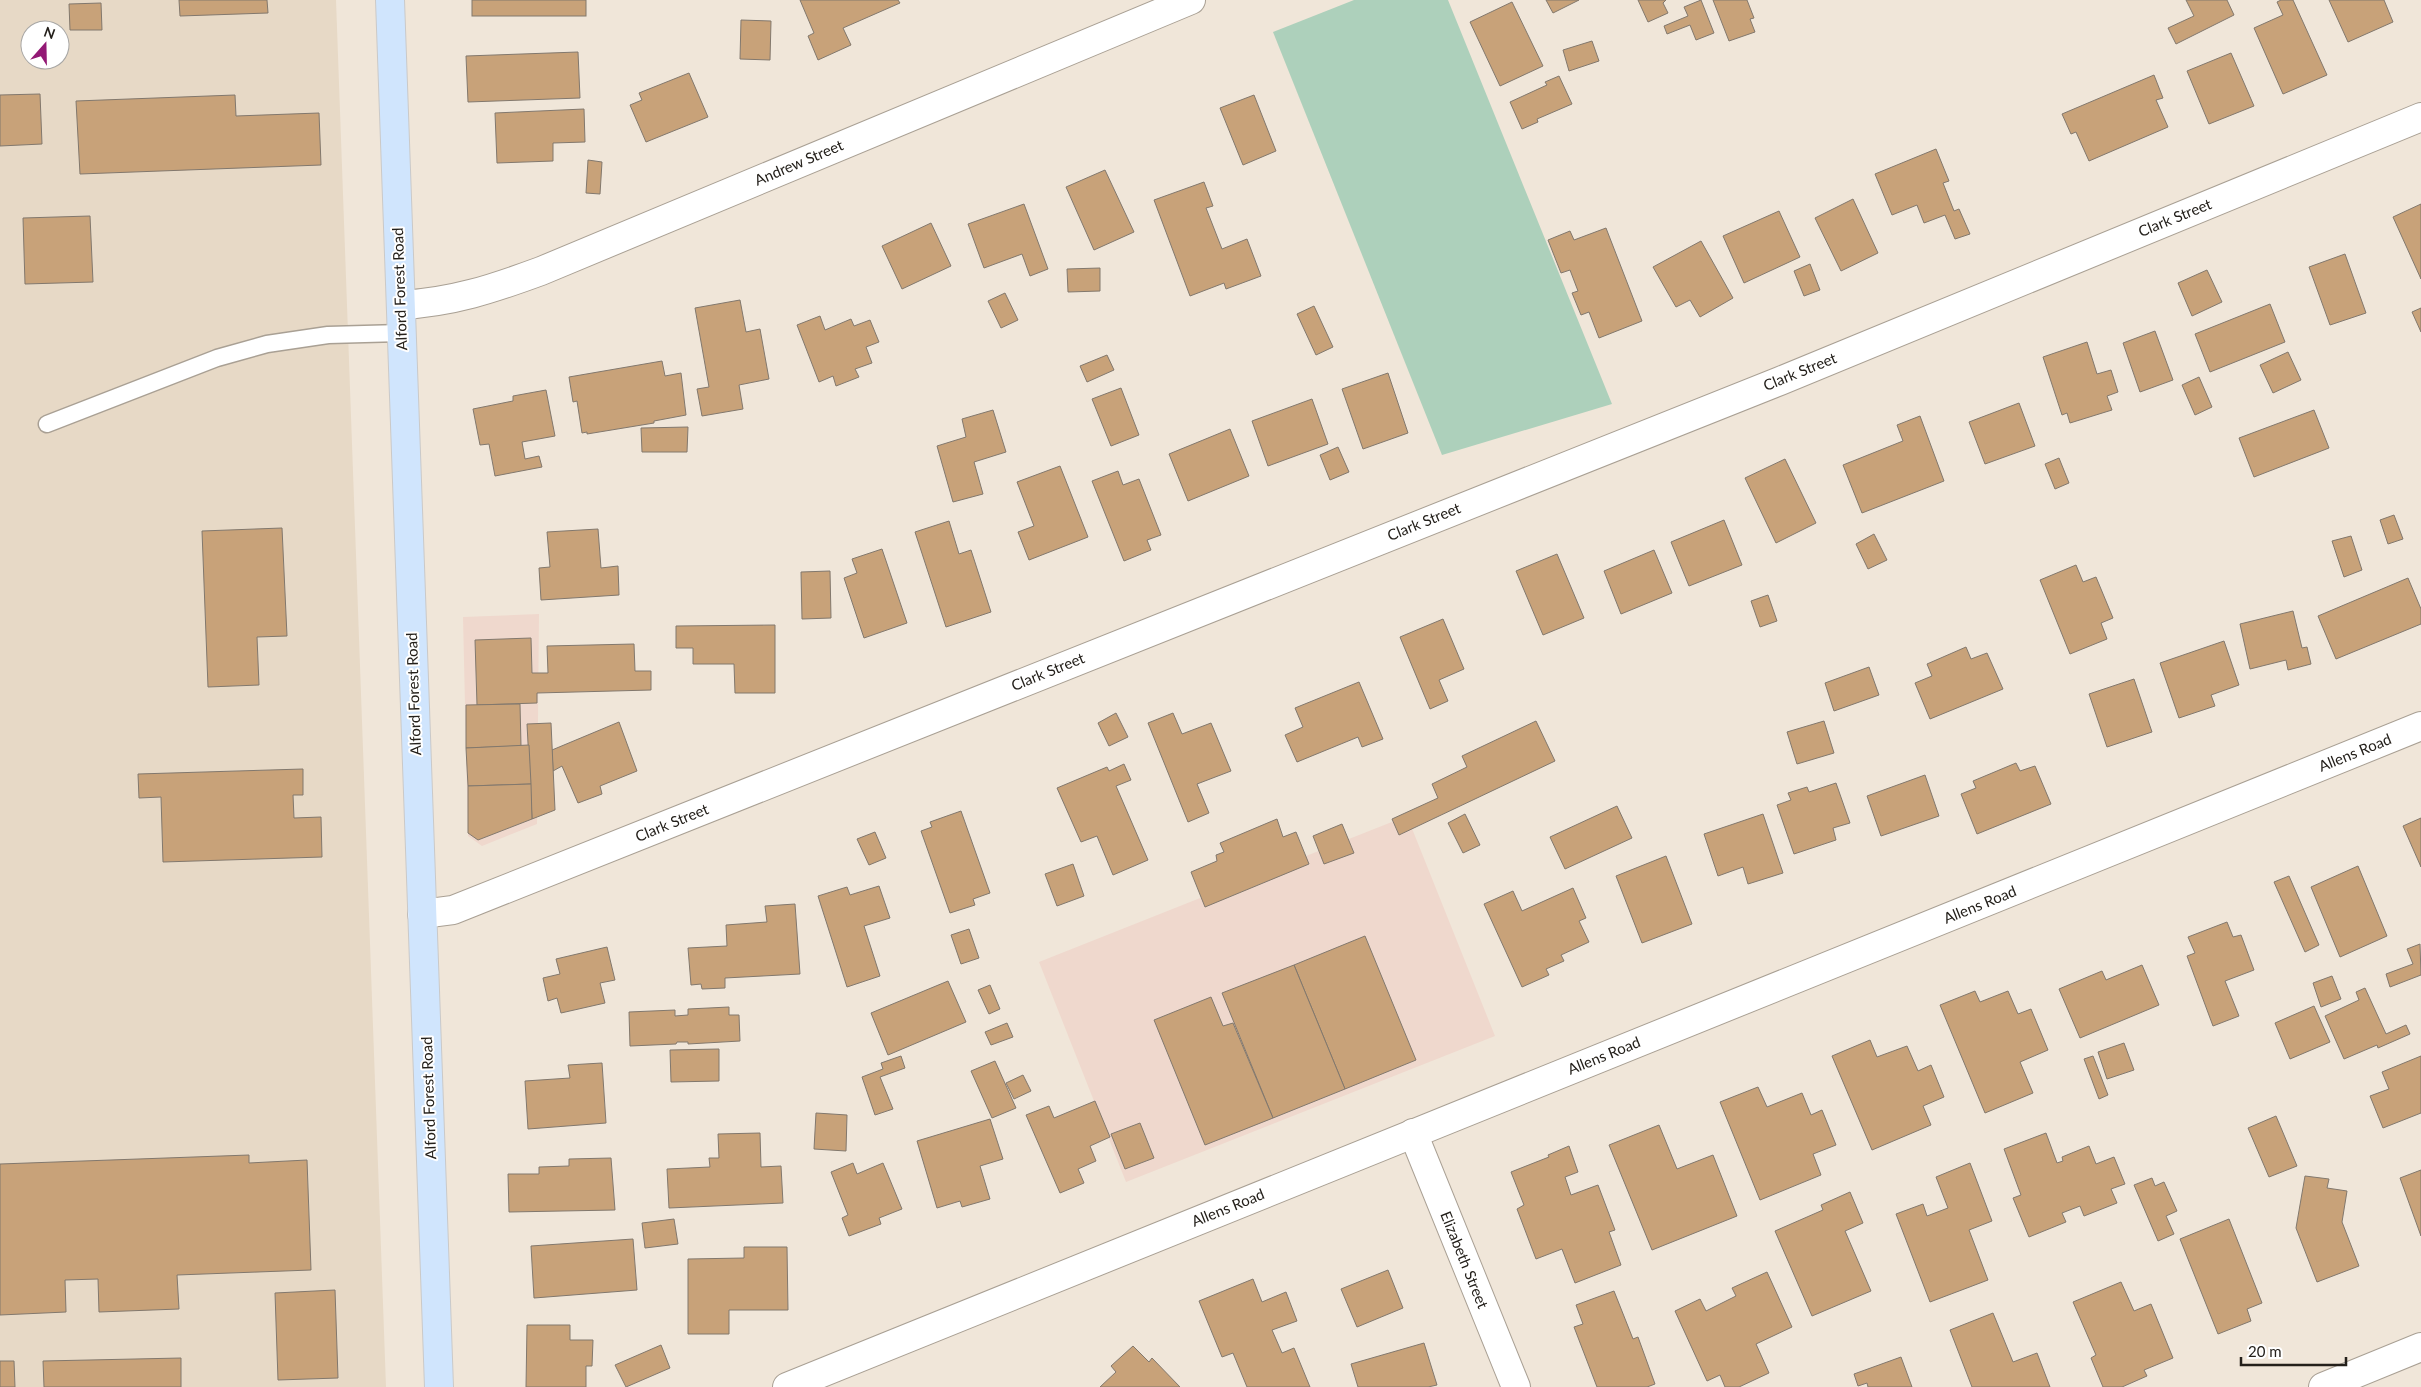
<svg xmlns="http://www.w3.org/2000/svg" width="2421" height="1387" font-family="Lato,sans-serif">
  <rect width="100%" height="100%" fill="#f0e6d9"/>
  <g fill="#efd8cd">
    <path d="M539,614L537,824L482,846L468,836L463,617Z"/>
    <path d="M1407,816L1495,1036L1126,1182L1039,962Z"/>
  </g>
  <path fill="#e7d9c6" fill-rule="evenodd" d="M0,0H336L386,1387H0ZM30,30H60V60H30Z"/>
  <path fill="#add0bb" d="M1354,0H1448L1612,404L1442,455L1273,32Z"/>
  <g fill="#c8a279" stroke="#82786d">
    <path d="M179,0H267L268,13L180,16Z"/>
    <rect x="472" y="0" width="114" height="16"/>
    <path d="M800,0H898L900,3L843,28L851,45L818,60L808,36L814,33Z"/>
    <path d="M1546,0H1579L1553,13Z"/>
    <path d="M1638,0H1666L1663,3L1668,13L1648,22Z"/>
    <path d="M1701,0L1714,33L1696,40L1690,25L1667,34L1664,26L1688,16L1684,7Z"/>
    <path d="M1713,0H1747L1754,18L1750,19L1755,32L1729,41Z"/>
    <path d="M2186,0H2227L2234,15L2176,44L2168,28L2194,16Z"/>
    <path d="M2281,0H2293L2327,75L2283,94L2254,28L2283,15L2277,2Z"/>
    <path d="M2329,0H2384L2393,22L2348,42Z"/>
    <path d="M1512,2L1543,66L1500,86L1470,22Z"/>
    <path d="M101,3L102,30H70L69,4Z"/>
    <path d="M741,20L771,21L770,60L740,59Z"/>
    <path d="M1592,41L1599,61L1569,71L1563,50Z"/>
    <path d="M578,52L580,98L468,102L466,56Z"/>
    <path d="M2231,53L2254,106L2209,124L2187,71Z"/>
    <path d="M689,73L708,117L646,142L630,105L642,100L639,93Z"/>
    <path d="M2154,75L2163,98L2156,100L2168,127L2089,161L2076,132L2071,134L2062,114Z"/>
    <path d="M1559,76L1572,104L1537,119L1538,122L1522,129L1510,102L1547,85L1545,82Z"/>
    <path d="M40,94L42,144L0,146V95Z"/>
    <path d="M235,95L236,116L319,113L321,165L80,174L76,101Z"/>
    <path d="M1254,95L1276,151L1243,165L1220,108Z"/>
    <path d="M584,109L585,142L553,143V161L497,163L495,113Z"/>
    <path d="M1936,149L1949,181L1943,183L1954,211L1959,209L1970,234L1955,239L1945,215L1924,223L1917,205L1892,215L1875,174Z"/>
    <path d="M588,160L602,162L600,194L586,193Z"/>
    <path d="M1105,170L1134,232L1094,250L1066,187Z"/>
    <path d="M1204,182L1213,206L1206,208L1222,249L1247,239L1261,276L1226,289L1224,283L1190,296L1154,200Z"/>
    <path d="M1853,199L1878,253L1841,271L1815,218Z"/>
    <path d="M1024,204L1048,269L1030,276L1022,254L984,268L968,224Z"/>
    <path d="M2421,204V279L2393,217Z"/>
    <path d="M1779,211L1800,257L1744,283L1723,236Z"/>
    <path d="M90,216L93,282L25,284L23,218Z"/>
    <path d="M931,223L951,266L902,289L882,246Z"/>
    <path d="M1606,228L1642,321L1599,338L1589,312L1581,315L1572,293L1578,291L1570,270L1561,273L1548,240L1570,231L1574,240Z"/>
    <path d="M1701,241L1733,298L1700,317L1690,300L1676,307L1653,267Z"/>
    <path d="M2345,254L2366,313L2330,325L2309,267Z"/>
    <path d="M1810,264L1820,290L1804,296L1794,271Z"/>
    <path d="M1100,268V291L1068,292L1067,269Z"/>
    <path d="M2207,270L2222,302L2192,316L2178,283Z"/>
    <path d="M1005,293L1018,320L1001,328L988,301Z"/>
    <path d="M740,300L746,332L760,329L769,379L739,385L743,409L702,416L697,389L709,387L695,308Z"/>
    <path d="M2270,304L2285,342L2210,372L2195,334Z"/>
    <path d="M1314,306L1333,347L1316,355L1297,314Z"/>
    <path d="M2421,308V332L2412,312Z"/>
    <path d="M820,316L825,330L851,319L854,326L870,320L879,342L866,347L872,363L855,369L859,377L836,386L833,376L819,382L797,325Z"/>
    <path d="M2155,331L2173,380L2140,392L2123,343Z"/>
    <path d="M2087,342L2097,374L2111,370L2118,392L2107,396L2112,410L2070,423L2067,413L2062,415L2043,357Z"/>
    <path d="M2288,352L2301,380L2273,393L2260,365Z"/>
    <path d="M1107,355L1114,370L1087,382L1080,366Z"/>
    <path d="M662,361L665,376L681,373L686,415L654,421V423L587,434V432L582,433L577,401L573,402L569,377Z"/>
    <path d="M1388,373L1408,433L1363,449L1342,389Z"/>
    <path d="M2199,377L2212,407L2195,415L2182,385Z"/>
    <path d="M1121,388L1139,435L1111,446L1092,399Z"/>
    <path d="M546,390L555,436L522,442L525,459L539,456L542,467L495,476L489,444L480,445L473,409L513,401V396Z"/>
    <path d="M1312,399L1328,444L1268,466L1252,421Z"/>
    <path d="M2019,403L2035,446L1985,464L1969,422Z"/>
    <path d="M993,410L1006,452L974,462L983,494L953,502L937,446L966,437L962,419Z"/>
    <path d="M2314,410L2329,448L2254,477L2239,438Z"/>
    <path d="M1920,416L1944,481L1862,513L1843,465L1903,441L1897,425Z"/>
    <path d="M688,427L687,452H642L641,428Z"/>
    <path d="M1230,429L1249,476L1188,501L1169,454Z"/>
    <path d="M1338,447L1349,472L1330,480L1320,455Z"/>
    <path d="M2059,458L2069,483L2055,489L2045,464Z"/>
    <path d="M1785,459L1816,523L1776,543L1745,478Z"/>
    <path d="M1060,466L1088,537L1029,560L1018,532L1034,526L1017,482Z"/>
    <path d="M1118,471L1123,485L1139,479L1161,535L1147,540L1151,550L1124,561L1092,481Z"/>
    <path d="M2394,515L2403,539L2388,544L2380,520Z"/>
    <path d="M1724,520L1742,565L1689,586L1671,542Z"/>
    <path d="M949,521L959,554L971,550L991,612L946,627L915,532Z"/>
    <path d="M282,528L287,636L257,637L259,685L208,687L202,531Z"/>
    <path d="M598,529L601,568L618,566L619,595L541,600L539,568L550,567L547,532Z"/>
    <path d="M1874,534L1887,560L1868,569L1856,544Z"/>
    <path d="M2351,536L2362,570L2344,577L2332,541Z"/>
    <path d="M882,549L907,623L864,638L844,578L857,573L852,559Z"/>
    <path d="M1654,550L1672,593L1621,614L1604,571Z"/>
    <path d="M1557,554L1584,618L1543,635L1516,571Z"/>
    <path d="M2076,565L2083,582L2096,577L2113,618L2101,623L2107,639L2070,654L2040,580Z"/>
    <path d="M830,571L831,618L802,619L801,572Z"/>
    <path d="M2408,578L2421,609V624L2336,659L2318,616Z"/>
    <path d="M1768,595L1777,621L1760,627L1751,601Z"/>
    <path d="M2293,611L2302,648L2307,647L2311,664L2288,670L2286,660L2250,669L2240,624Z"/>
    <path d="M1443,619L1464,669L1439,680L1448,701L1430,709L1400,637Z"/>
    <path d="M775,625V693H735L734,664H693V648H676V626Z"/>
    <path d="M531,638L532,673H548L547,646L634,644L635,671H651V690L537,693V703L477,705L475,640Z"/>
    <path d="M2224,641L2239,685L2211,695L2215,706L2179,718L2160,663Z"/>
    <path d="M1966,647L1971,659L1987,653L2003,689L1930,719L1915,683L1932,676L1927,664Z"/>
    <path d="M1869,667L1879,695L1834,711L1825,683Z"/>
    <path d="M2134,679L2152,732L2107,747L2089,694Z"/>
    <path d="M1359,682L1383,739L1362,747L1358,737L1297,762L1285,735L1303,727L1295,708Z"/>
    <path d="M520,704L521,746L466,748V705Z"/>
    <path d="M1116,713L1128,737L1109,746L1098,723Z"/>
    <path d="M1173,713L1182,734L1211,723L1231,771L1197,784L1209,813L1188,822L1148,723Z"/>
    <path d="M1536,721L1555,761L1399,835L1392,819L1438,798L1432,784L1467,767L1462,756Z"/>
    <path d="M1824,721L1834,753L1797,764L1787,732Z"/>
    <path d="M619,722L637,771L600,786L602,794L578,803L562,766L553,771L552,750Z"/>
    <path d="M551,723L555,810L532,819L527,724Z"/>
    <path d="M529,745L531,784L468,786L466,748Z"/>
    <path d="M2016,763L2020,771L2035,766L2051,804L1977,834L1961,794L1976,788L1973,781Z"/>
    <path d="M1124,764L1131,780L1116,786L1148,860L1113,875L1097,836L1081,842L1057,788L1107,767L1109,771Z"/>
    <path d="M303,769V795H293L294,818L321,817L322,857L163,862L161,797L139,798L138,774Z"/>
    <path d="M1925,775L1939,816L1881,836L1867,796Z"/>
    <path d="M1836,783L1850,823L1833,828L1836,840L1794,854L1777,805L1791,800L1788,793L1807,787L1809,792Z"/>
    <path d="M531,784L532,819L478,840L468,833V786Z"/>
    <path d="M1617,806L1632,838L1565,869L1550,837Z"/>
    <path d="M961,811L990,893L973,899L975,905L950,913L921,831L932,827L930,822Z"/>
    <path d="M1465,814L1480,845L1463,853L1448,823Z"/>
    <path d="M1763,814L1783,873L1748,884L1743,867L1718,876L1704,834Z"/>
    <path d="M2421,818V867L2403,826Z"/>
    <path d="M1277,819L1283,837L1296,832L1309,864L1205,907L1191,872L1217,861L1216,855L1224,852L1220,843Z"/>
    <path d="M1342,824L1354,853L1324,864L1313,836Z"/>
    <path d="M875,832L886,858L869,865L857,839Z"/>
    <path d="M1666,856L1692,924L1642,943L1616,876Z"/>
    <path d="M1073,864L1084,896L1057,906L1045,874Z"/>
    <path d="M2358,866L2387,936L2340,957L2311,887Z"/>
    <path d="M2289,876L2319,945L2305,952L2274,882Z"/>
    <path d="M879,886L890,918L864,926L880,976L847,987L818,896L847,887L850,895Z"/>
    <path d="M1573,888L1586,918L1579,921L1589,942L1561,955L1564,961L1546,969L1549,975L1522,987L1484,904L1513,891L1522,911Z"/>
    <path d="M795,904L800,974L725,978V988L702,989L701,984L691,985L688,948L727,946L726,925L767,922L765,906Z"/>
    <path d="M2227,922L2233,937L2241,935L2254,970L2225,981L2239,1016L2213,1026L2187,956L2195,953L2188,937Z"/>
    <path d="M969,929L979,958L961,964L951,935Z"/>
    <path d="M1365,936L1416,1060L1345,1089L1294,965Z"/>
    <path d="M2420,944L2421,975L2390,987L2386,974L2413,964L2407,949Z"/>
    <path d="M607,947L615,980L600,983L605,1003L561,1013L557,998L548,1001L543,978L560,974L556,959Z"/>
    <path d="M1294,965L1345,1089L1273,1118L1222,993Z"/>
    <path d="M2142,965L2159,1005L2080,1038L2059,989L2102,971L2106,980Z"/>
    <path d="M2332,976L2341,999L2321,1007L2313,983Z"/>
    <path d="M948,981L966,1022L888,1055L871,1013Z"/>
    <path d="M990,985L1000,1009L989,1014L978,990Z"/>
    <path d="M2365,988L2386,1034L2406,1025L2410,1034L2378,1048L2377,1045L2344,1059L2325,1016L2359,1000L2356,992Z"/>
    <path d="M1975,991L1980,1002L2008,991L2018,1014L2031,1009L2048,1050L2020,1062L2033,1093L1985,1113L1940,1005Z"/>
    <path d="M1211,997L1223,1026L1233,1023L1273,1118L1205,1145L1154,1020Z"/>
    <path d="M2314,1006L2330,1042L2290,1059L2275,1023Z"/>
    <path d="M729,1007V1015H739L740,1041L688,1044V1042H677L676,1044L630,1046L629,1012L675,1010V1016L688,1015V1009Z"/>
    <path d="M1007,1023L1013,1037L991,1045L985,1032Z"/>
    <path d="M1870,1040L1877,1057L1907,1046L1918,1071L1931,1065L1944,1097L1923,1106L1931,1125L1872,1150L1832,1056Z"/>
    <path d="M2124,1043L2134,1070L2107,1079L2098,1052Z"/>
    <path d="M719,1049V1081L671,1082L670,1050Z"/>
    <path d="M901,1056L905,1068L880,1077L893,1109L875,1115L862,1077L883,1069L881,1063Z"/>
    <path d="M2093,1056L2108,1095L2099,1099L2084,1059Z"/>
    <path d="M2421,1056V1113L2383,1128L2370,1096L2389,1089L2382,1072Z"/>
    <path d="M995,1061L1016,1108L992,1118L971,1071Z"/>
    <path d="M602,1063L606,1123L528,1129L525,1081L570,1078L568,1065Z"/>
    <path d="M1023,1075L1031,1091L1014,1099L1006,1083Z"/>
    <path d="M1758,1087L1767,1107L1802,1093L1811,1115L1822,1110L1836,1145L1813,1154L1821,1175L1760,1200L1720,1102Z"/>
    <path d="M1095,1101L1110,1137L1090,1146L1096,1161L1078,1169L1084,1183L1060,1193L1026,1115L1049,1106L1054,1118Z"/>
    <path d="M816,1113L847,1115L846,1151L814,1149Z"/>
    <path d="M2276,1116L2297,1166L2269,1177L2248,1128Z"/>
    <path d="M990,1119L1003,1159L980,1166L990,1199L962,1207L960,1201L937,1208L917,1141Z"/>
    <path d="M1140,1123L1154,1158L1125,1169L1111,1134Z"/>
    <path d="M1659,1125L1677,1169L1713,1155L1737,1216L1652,1250L1609,1145Z"/>
    <path d="M760,1133L761,1167L781,1166L783,1203L669,1208L667,1169L710,1167L709,1158H719L718,1134Z"/>
    <path d="M2046,1133L2057,1163L2063,1161L2062,1157L2089,1146L2096,1164L2114,1157L2125,1184L2111,1189L2117,1203L2084,1216L2080,1206L2062,1213L2066,1222L2029,1237L2013,1198L2021,1195L2004,1149Z"/>
    <path d="M1569,1146L1578,1172L1565,1177L1571,1195L1598,1185L1615,1230L1609,1232L1621,1265L1575,1283L1562,1249L1536,1259L1517,1209L1524,1205L1511,1172L1549,1157L1548,1155Z"/>
    <path d="M249,1155V1163L307,1160L311,1270L177,1275L179,1309L99,1312L98,1279L65,1280L66,1312L0,1315V1164Z"/>
    <path d="M611,1158L615,1210L509,1212L508,1174H539V1167L569,1166V1159Z"/>
    <path d="M853,1163L857,1174L883,1163L902,1209L879,1218L881,1224L849,1236L842,1218L848,1215L831,1172Z"/>
    <path d="M1970,1163L1992,1221L1969,1230L1988,1280L1930,1302L1896,1214L1923,1204L1927,1216L1948,1208L1936,1177Z"/>
    <path d="M2421,1170V1236L2400,1178Z"/>
    <path d="M2305,1176L2329,1179L2327,1188L2347,1191L2342,1222L2359,1266L2317,1282L2296,1228Z"/>
    <path d="M2152,1178L2155,1186L2164,1182L2177,1211L2166,1216L2174,1234L2158,1241L2134,1185Z"/>
    <path d="M1850,1192L1863,1223L1845,1231L1871,1291L1812,1316L1775,1231L1823,1210L1821,1205Z"/>
    <path d="M674,1219L678,1244L645,1248L642,1223Z"/>
    <path d="M2229,1219L2262,1303L2247,1309L2251,1321L2218,1334L2180,1239Z"/>
    <path d="M633,1239L637,1290L534,1298L531,1246Z"/>
    <path d="M744,1247H787L788,1310H729V1334H688V1259L744,1258Z"/>
    <path d="M1388,1270L1403,1308L1357,1327L1341,1289Z"/>
    <path d="M1767,1272L1792,1327L1756,1344L1769,1373L1739,1387H1725L1720,1375L1707,1381L1675,1311L1700,1299L1706,1311L1736,1296L1732,1288Z"/>
    <path d="M1253,1279L1262,1302L1286,1292L1297,1321L1272,1330L1282,1353L1294,1348L1310,1387H1247L1233,1353L1222,1357L1199,1301Z"/>
    <path d="M2121,1282L2134,1311L2151,1304L2173,1358L2144,1370L2147,1376L2122,1387H2103L2091,1358L2096,1355L2073,1302Z"/>
    <path d="M335,1290L338,1378L278,1380L275,1293Z"/>
    <path d="M1614,1291L1633,1339L1638,1337L1655,1384L1647,1387H1597L1574,1327L1583,1324L1576,1305Z"/>
    <path d="M1993,1313L2013,1362L2037,1353L2050,1387H1972L1950,1330Z"/>
    <path d="M527,1325H570V1340H593L592,1366H586V1387H526Z"/>
    <path d="M1424,1343L1437,1385L1428,1387H1358L1351,1364Z"/>
    <path d="M661,1345L670,1368L626,1387L615,1365Z"/>
    <path d="M1133,1346L1149,1362L1152,1358L1180,1387H1100L1116,1372L1111,1366Z"/>
    <path d="M1901,1357L1912,1387H1868L1867,1383L1858,1386L1854,1374Z"/>
    <path d="M181,1358V1387H44L43,1361Z"/>
    <path d="M0,1361H14L15,1387H0Z"/>
  </g>
  <g fill="none" stroke-linecap="round" stroke-linejoin="round">
    <g stroke="#a9a094" stroke-width="19">
      <path id="service" d="M47,424L217,358L267,344L328,335L401,333"/>
    </g>
    <g stroke="#a9a094" stroke-width="30">
      <g id="minor">
        <path d="M401,305C453,302 492,289 541,271L1191,0"/>
        <path d="M422,914L453,910L1780,381L2421,117"/>
        <path d="M1413,1133L1516,1387"/>
        <path d="M787,1387L2421,726"/>
        <path d="M2323,1387L2421,1347"/>
      </g>
    </g>
    <g stroke="#cac9c8" stroke-width="30">
      <path id="primary" d="M390,0L439,1387"/>
    </g>
    <use href="#service" stroke="#fff" stroke-width="16"/>
    <use href="#minor" stroke="#fff" stroke-width="28"/>
    <use href="#primary" stroke="#d0e5fd" stroke-width="28"/>
  </g>
  <g text-anchor="middle" stroke-width="4" stroke-linejoin="round" paint-order="stroke">
    <g font-size="15" fill="#24201b" stroke="#fff">
      <text transform="translate(799 163) rotate(-23)" y="5">Andrew Street</text>
      <text transform="translate(2175 218) rotate(-22)" y="5">Clark Street</text>
      <text transform="translate(400 289) rotate(-92)" y="5">Alford Forest Road</text>
      <text transform="translate(1800 372) rotate(-22)" y="5">Clark Street</text>
      <text transform="translate(1424 522) rotate(-22)" y="5">Clark Street</text>
      <text transform="translate(1048 672) rotate(-22)" y="5">Clark Street</text>
      <text transform="translate(414 694) rotate(-92)" y="5">Alford Forest Road</text>
      <text transform="translate(2355 753) rotate(-22)" y="5">Allens Road</text>
      <text transform="translate(672 823) rotate(-22)" y="5">Clark Street</text>
      <text transform="translate(1980 905) rotate(-22)" y="5">Allens Road</text>
      <text transform="translate(1604 1056) rotate(-22)" y="5">Allens Road</text>
      <text transform="translate(429 1098) rotate(-92)" y="5">Alford Forest Road</text>
      <text transform="translate(1228 1208) rotate(-22)" y="5">Allens Road</text>
      <text transform="translate(1464 1260) rotate(68)" y="5">Elizabeth Street</text>
    </g>
  </g>
  <g transform="translate(45 45) rotate(20)"><circle r="24" fill="#ffffff" stroke="#a7a6a4"/>
  <path d="M0-4L9 19L0 12L-9 19Z" fill="#931975"/>
  <text y="-8" font-size="14" font-weight="bold" text-anchor="middle" fill="#24201b">N</text>
  </g>
  <path d="M2241 1357v8h105v-8" fill="none" stroke="#24201b" stroke-width="2.5"/>
  <text x="2248" y="1357" font-size="15" fill="#24201b" stroke="#ffffff" stroke-width="4" paint-order="stroke">20 m</text>
</svg>
